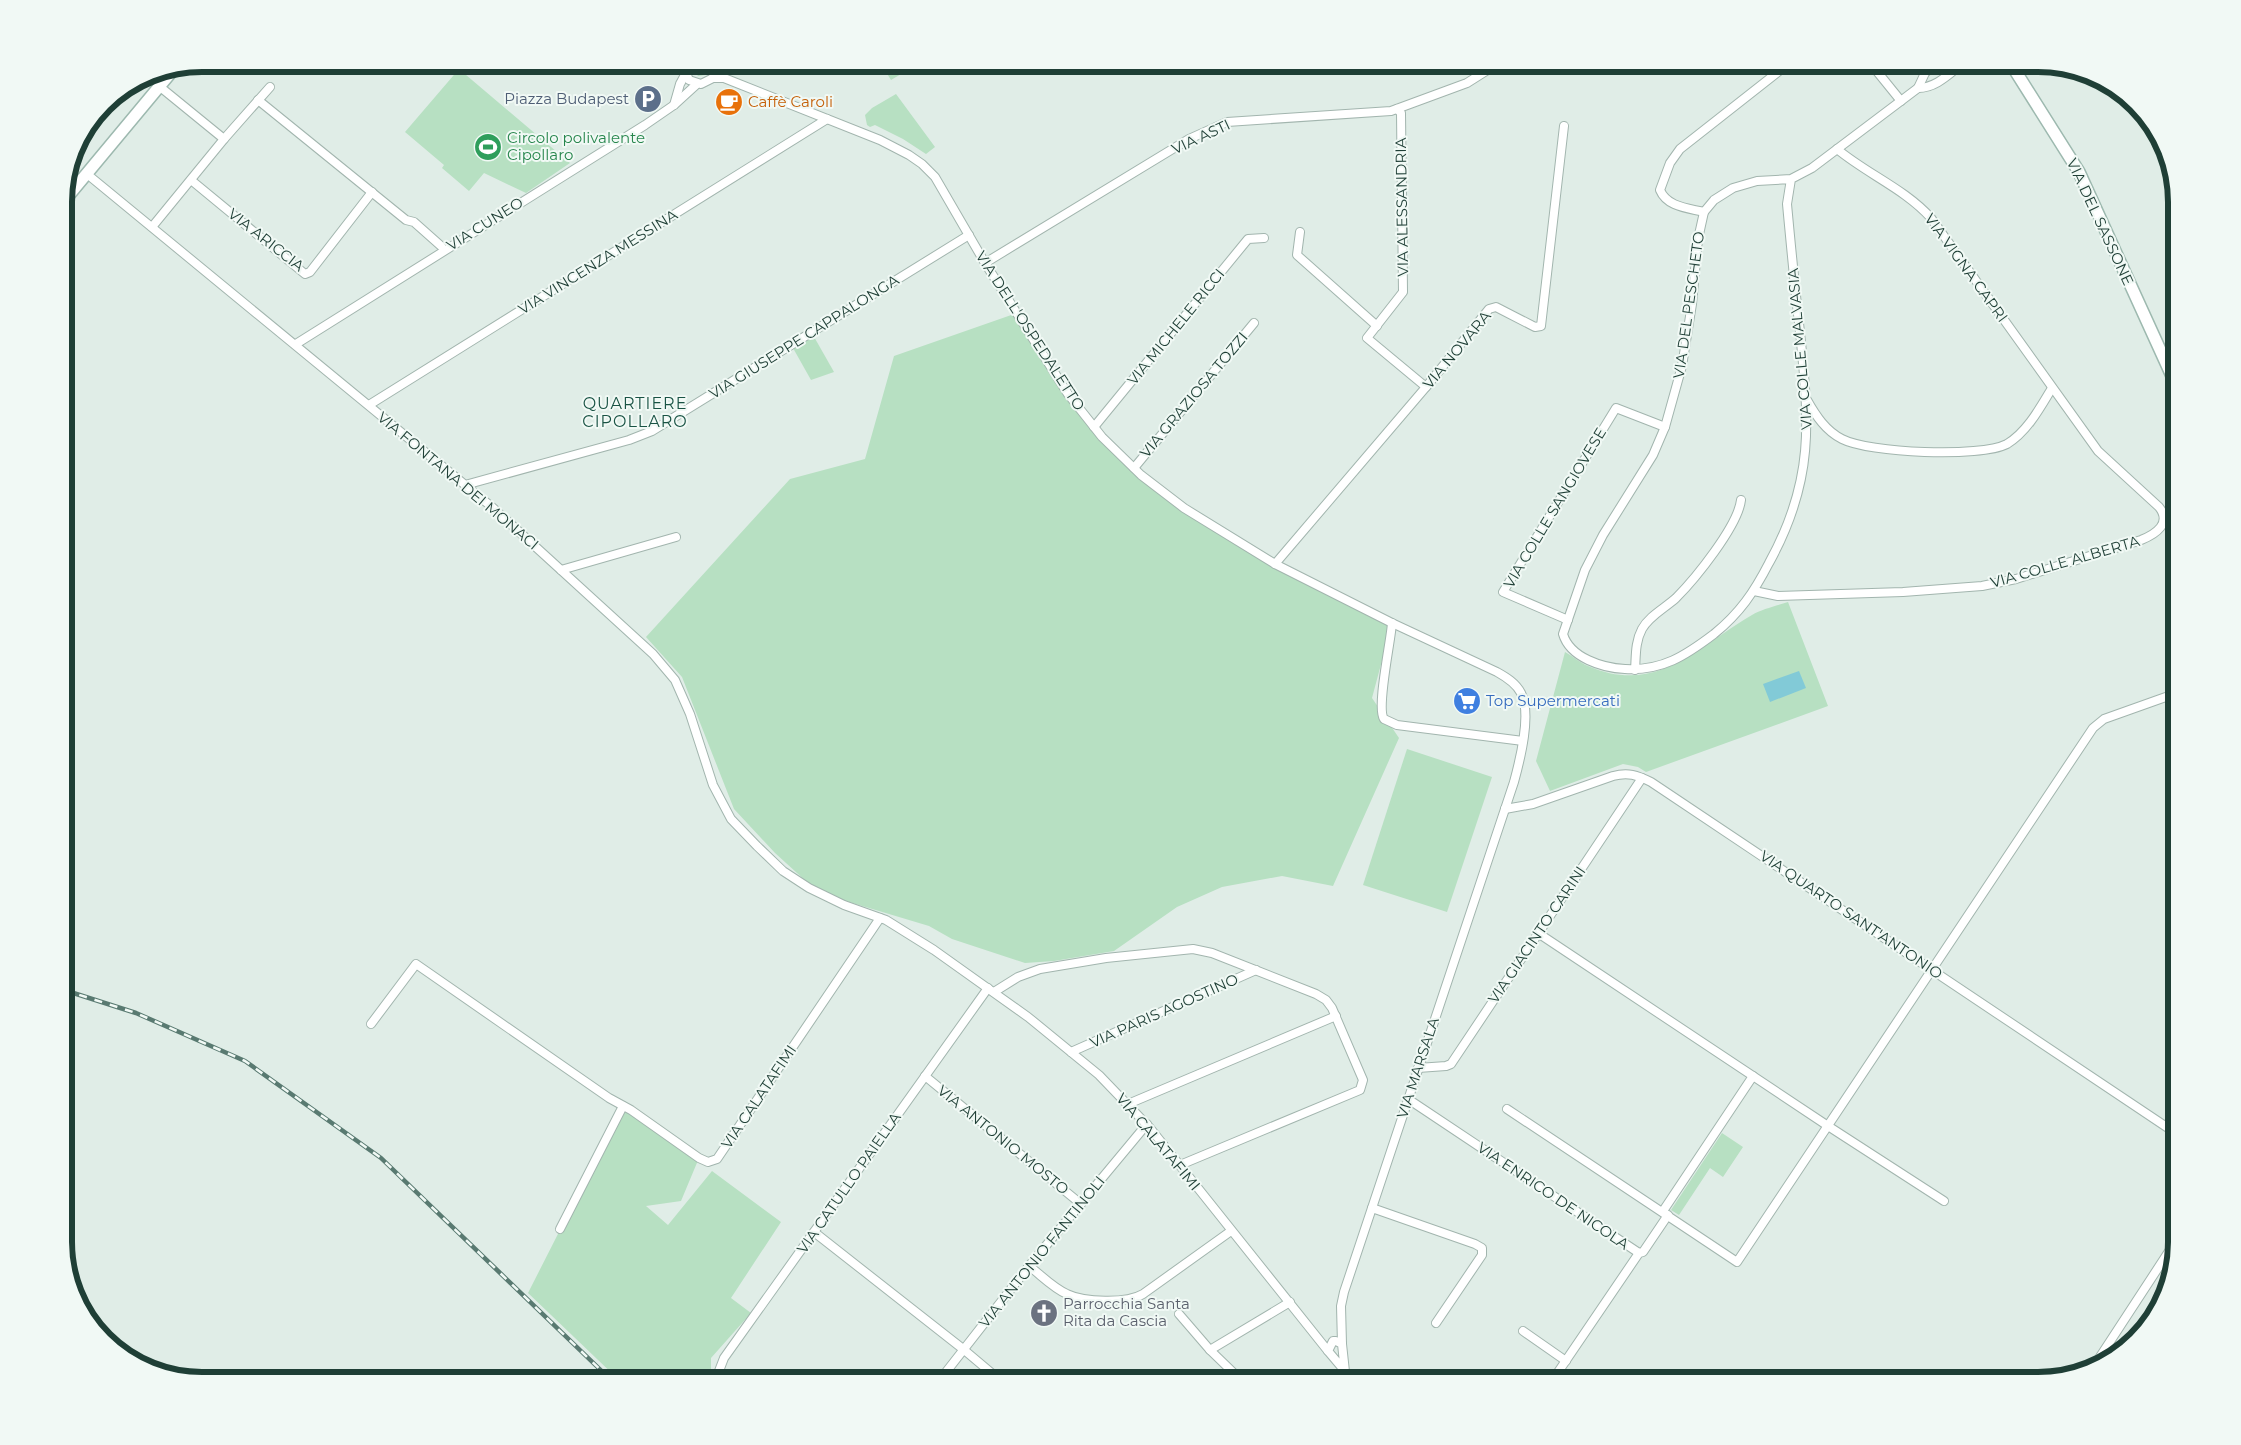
<svg xmlns="http://www.w3.org/2000/svg" width="2241" height="1445" font-family="Montserrat,sans-serif">
  <rect width="100%" height="100%" fill="#e0ede7"/>
  <g fill="#b7e0c2">
    <path d="M694,64H709V71L705,75L698,76L693,70Z"/>
    <path d="M881,64H918L891,80Z"/>
    <path d="M459,69L570,163L526,193L484,173L469,191L442,168L444,165L405,132Z"/>
    <path d="M896,94L935,147L926,154L903,139L875,125L870,127L867,125L865,115L872,108Z"/>
    <path d="M1017,313L1094,427L1141,475L1236,540L1392,623L1372,698L1399,738L1333,886L1282,876L1222,887L1177,907L1114,951L1054,961L1025,963L952,939L929,926L819,893L775,853L734,809L682,677L646,637L790,479L865,459L894,356Z"/>
    <path d="M813,335L834,372L811,380L793,348Z"/>
    <path d="M1788,602L1828,706L1646,772L1638,767L1623,764L1550,791L1536,761L1565,652C1573,656 1580,663 1588,666C1657,696 1697,647 1752,615C1762,609 1776,606 1788,602Z"/>
    <path d="M1407,749L1492,777L1447,912L1363,885Z"/>
    <path d="M623,1106L699,1158L681,1201L646,1206L668,1225L712,1171L781,1222L731,1298L751,1313L711,1358V1381H620L528,1293Z"/>
    <path d="M1722,1133L1743,1147L1723,1177L1710,1168L1679,1215L1671,1210Z"/>
  </g>
  <path fill="#82cad7" d="M1799,671L1806,688L1770,702L1763,684Z"/>
  <g fill="none" stroke-linecap="round" stroke-linejoin="round">
    <g stroke="#a2b5ae" stroke-width="10">
      <g id="street">
        <path d="M687,64L686,73L689,80L701,84L713,78L716,70L714,64"/>
        <path d="M1871,64L1901,101"/>
        <path d="M713,78H724L880,140L909,155L922,164L935,177L985,263L1068,394L1102,437L1141,475L1184,508L1275,564L1392,623L1497,672C1506,677 1516,683 1521,693C1532,714 1520,760 1514,782L1344,1292L1341,1306L1342,1344"/>
        <path d="M159,86L224,139L270,87"/>
        <path d="M1918,88L1925,73L1936,64"/>
        <path d="M258,100L406,220L414,222L441,246"/>
        <path d="M674,105L680,84L686,73"/>
        <path d="M1397,109L1401,113L1403,292L1367,338L1426,387"/>
        <path d="M87,174L492,507L653,654L675,680L690,714L713,785L731,819L757,846L783,871L809,888L844,905L886,920L934,950L1028,1017L1099,1075L1150,1128L1328,1351"/>
        <path d="M1791,179L1787,204C1791,247 1795,289 1800,332C1809,422 1815,480 1769,563C1754,592 1740,613 1714,634C1685,656 1662,671 1625,669C1603,668 1570,658 1563,634L1585,570L1603,535L1653,455L1665,427L1682,366L1692,304L1698,239L1704,212L1714,200L1733,188L1757,181L1791,179L1812,168L1918,88C1936,88 1949,74 1962,64"/>
        <path d="M191,180L305,274L310,272L372,192"/>
        <path d="M1704,212C1688,208 1667,207 1660,190L1670,163L1680,149L1788,64"/>
        <path d="M152,227L224,139"/>
        <path d="M1300,232L1297,255L1377,326"/>
        <path d="M985,263L1189,139L1227,122L1391,111L1467,83L1497,64"/>
        <path d="M296,344L645,125L674,105L697,84"/>
        <path d="M1807,400C1816,416 1826,431 1842,439C1869,453 1980,458 2007,444C2027,432 2040,408 2052,388"/>
        <path d="M369,405L827,119"/>
        <path d="M1094,427L1248,239L1264,238"/>
        <path d="M1134,468L1254,323"/>
        <path d="M465,485L629,440L652,431L969,235"/>
        <path d="M1275,564L1426,387L1489,309L1496,307L1535,327L1541,326L1564,126"/>
        <path d="M561,570L676,537"/>
        <path d="M1754,591L1778,596L1903,592L1982,586L2016,579L2141,540C2156,534 2172,523 2159,507L2098,451L1931,218C1905,189 1867,174 1837,149"/>
        <path d="M1568,620L1503,592L1616,408L1665,427"/>
        <path d="M1392,623C1391,641 1376,708 1384,719L1397,725L1523,741"/>
        <path d="M1635,670C1636,656 1635,642 1642,629C1649,616 1665,608 1676,598C1695,579 1738,526 1741,500"/>
        <path d="M1505,809L1533,804L1613,776C1628,772 1637,775 1651,782L2177,1134"/>
        <path d="M1538,933L1828,1126L1944,1201"/>
        <path d="M994,992L1018,977L1040,969L1106,958L1193,949L1212,953L1316,994L1326,1000L1332,1008L1363,1080L1360,1090L1180,1165"/>
        <path d="M371,1024L416,964L609,1098L631,1110L699,1158L708,1162L717,1159L880,918"/>
        <path d="M1071,1052L1256,970"/>
        <path d="M1418,1068L1446,1066L1451,1064L1642,778"/>
        <path d="M925,1076L1081,1204"/>
        <path d="M1408,1099L1639,1253"/>
        <path d="M1128,1104L1336,1016"/>
        <path d="M1507,1109L1737,1262L2093,728L2104,719L2177,693"/>
        <path d="M1372,1208L1475,1244L1482,1248V1255L1436,1323"/>
        <path d="M1663,1211L1753,1076"/>
        <path d="M560,1229L623,1106"/>
        <path d="M814,1232L963,1349L1001,1381"/>
        <path d="M1029,1266C1041,1275 1053,1288 1067,1294C1084,1302 1126,1304 1143,1294L1231,1231"/>
        <path d="M1179,1314L1210,1350L1242,1381"/>
        <path d="M1523,1331L1566,1361"/>
        <path d="M1210,1350L1290,1302"/>
        <path d="M2094,1366L2177,1239"/>
        <path d="M1344,1370L1328,1351L1333,1341H1336L1342,1344L1346,1381"/>
        <path d="M720,1381L719,1371L724,1358L988,988"/>
        <path d="M939,1381L1029,1266L1147,1124"/>
        <path d="M1552,1381L1639,1253L1643,1252L1668,1215"/>
      </g>
    </g>
    <g stroke="#9db9af" stroke-width="14">
      <g id="secondary">
        <path d="M2011,64L2079,172L2177,387"/>
        <path d="M64,201L173,70"/>
      </g>
    </g>
    <use href="#street" stroke="#fff" stroke-width="8"/>
    <use href="#secondary" stroke="#fff" stroke-width="11"/>
    <g stroke="#597a71" stroke-width="4.5">
      <path id="rail" d="M64,990L136,1013L245,1061L381,1158L612,1381"/>
    </g>
    <use href="#rail" stroke="#f1f9f5" stroke-width="2.5" stroke-dasharray="8" stroke-linecap="butt"/>
  </g>
  <defs>
    <g id="parking-disc" transform="scale(1.4375)"><circle r="9.5" fill="#5c6f8a" stroke="#f1f9f5"/><path d="M-3.5-5.5H1a3.5 3.5 0 0 1 0 7H-1V5.5H-3.5ZM-1-3.4V-.6H.8a1.4 1.4 0 0 0 0-2.8Z" fill="#fff"/></g>
    <g id="cafe-disc" transform="scale(1.4375)"><circle r="9.5" fill="#e8710a" stroke="#f1f9f5"/><path d="M-5.5-4.5H6V0H3Q3 3.5 0 3.5H-2.5Q-5.5 3.5-5.5 0ZM3-3.2v2h1.7v-2ZM-6 4.5H4V6H-6Z" fill="#fff"/></g>
    <g id="stadium-disc" transform="scale(1.4375)"><circle r="9.5" fill="#2e9e5b" stroke="#f1f9f5"/><path d="M0-5a6.5 5 0 1 0 0 10a6.5 5 0 1 0 0-10ZM-3.5-1.8h7v3.6h-7Z" fill="#fff"/></g>
    <g id="supermarket-disc" transform="scale(1.4375)"><circle r="9.5" fill="#3f7fe0" stroke="#f1f9f5"/><path d="M-6-5.5h2.5l.6 2H6L4.5 2H-2.5L-4.4-4H-6ZM-1.5 3.2a1.3 1.3 0 1 0 .1 0ZM3 3.2a1.3 1.3 0 1 0 .1 0Z" fill="#fff"/></g>
    <g id="church-disc" transform="scale(1.4375)"><circle r="9.5" fill="#6b7280" stroke="#f1f9f5"/><path d="M-1.2-6h2.4v3.5h3.3v2.4h-3.3V6h-2.4V-.1h-3.3v-2.4h3.3Z" fill="#fff"/></g>
  </defs>
  <g fill-rule="evenodd">
    <use href="#parking-disc" x="648" y="99"/>
    <use href="#cafe-disc" x="729" y="102"/>
    <use href="#stadium-disc" x="488" y="147"/>
    <use href="#supermarket-disc" x="1467" y="701"/>
    <use href="#church-disc" x="1044" y="1313"/>
  </g>
  <g text-anchor="middle" stroke-width="4" stroke-linejoin="round" paint-order="stroke">
    <g font-size="15" fill="#4e5e75" stroke="#f1f9f5" text-anchor="end">
      <text x="629" y="104">Piazza Budapest</text>
    </g>
    <g font-size="15" fill="#c56008" stroke="#f1f9f5" text-anchor="start">
      <text x="748" y="107">Caffè Caroli</text>
    </g>
    <g font-size="15" fill="#1f3f36" stroke="#f1f9f5">
      <text transform="translate(1201 137) rotate(-25)" y="5">VIA ASTI</text>
      <text transform="translate(1402 207) rotate(-91)" y="5">VIA ALESSANDRIA</text>
      <text transform="translate(2100 222) rotate(65)" y="5">VIA DEL SASSONE</text>
      <text transform="translate(485 224) rotate(-32)" y="5">VIA CUNEO</text>
      <text transform="translate(266 240) rotate(38)" y="5">VIA ARICCIA</text>
      <text transform="translate(598 262) rotate(-32)" y="5">VIA VINCENZA MESSINA</text>
      <text transform="translate(1966 268) rotate(54)" y="5">VIA VIGNA CAPRI</text>
      <text transform="translate(1689 305) rotate(-82)" y="5">VIA DEL PESCHETO</text>
      <text transform="translate(1176 327) rotate(-51)" y="5">VIA MICHELE RICCI</text>
      <text transform="translate(1030 331) rotate(57)" y="5">VIA DELL'OSPEDALETTO</text>
      <text transform="translate(804 337) rotate(-32)" y="5">VIA GIUSEPPE CAPPALONGA</text>
      <text transform="translate(1800 349) rotate(-95)" y="5">VIA COLLE MALVASIA</text>
      <text transform="translate(1457 350) rotate(-50)" y="5">VIA NOVARA</text>
      <text transform="translate(1194 395) rotate(-50)" y="5">VIA GRAZIOSA TOZZI</text>
      <text transform="translate(458 481) rotate(40)" y="5">VIA FONTANA DEI MONACI</text>
      <text transform="translate(1555 508) rotate(-59)" y="5">VIA COLLE SANGIOVESE</text>
      <text transform="translate(2065 562) rotate(-16)" y="5">VIA COLLE ALBERTA</text>
      <text transform="translate(1851 915) rotate(34)" y="5">VIA QUARTO SANT'ANTONIO</text>
      <text transform="translate(1537 935) rotate(-56)" y="5">VIA GIACINTO CARINI</text>
      <text transform="translate(1164 1011) rotate(-24)" y="5">VIA PARIS AGOSTINO</text>
      <text transform="translate(1418 1068) rotate(-72)" y="5">VIA MARSALA</text>
      <text transform="translate(759 1097) rotate(-56)" y="5">VIA CALATAFIMI</text>
      <text transform="translate(1003 1140) rotate(39)" y="5">VIA ANTONIO MOSTO</text>
      <text transform="translate(1158 1142) rotate(50)" y="5">VIA CALATAFIMI</text>
      <text transform="translate(849 1183) rotate(-55)" y="5">VIA CATULLO PAIELLA</text>
      <text transform="translate(1553 1196) rotate(34)" y="5">VIA ENRICO DE NICOLA</text>
      <text transform="translate(1042 1252) rotate(-51)" y="5">VIA ANTONIO FANTINOLI</text>
    </g>
    <g font-size="15" fill="#27864d" stroke="#f1f9f5" text-anchor="start">
      <text x="507" y="143">Circolo polivalente<tspan x="507" dy="17">Cipollaro</tspan></text>
    </g>
    <g font-size="15" fill="#366cbe" stroke="#f1f9f5" text-anchor="start">
      <text x="1486" y="706">Top Supermercati</text>
    </g>
    <g font-size="15" fill="#5b616d" stroke="#f1f9f5" text-anchor="start">
      <text x="1063" y="1309">Parrocchia Santa<tspan x="1063" dy="17">Rita da Cascia</tspan></text>
    </g>
    <g font-size="16" letter-spacing="1" fill="#195344" stroke="#f1f9f5">
      <text x="635" y="409">QUARTIERE<tspan x="635" dy="18">CIPOLLARO</tspan></text>
    </g>
  </g>
  <path d="M0 0H2241V1445H0ZM202 72H2038A130 130 0 0 1 2168 202V1242A130 130 0 0 1 2038 1372H202A130 130 0 0 1 72 1242V202A130 130 0 0 1 202 72Z" fill="#f1f9f5" fill-rule="evenodd"/>
  <path fill="none" stroke="#1f3f36" stroke-width="6" d="M202 72H2038A130 130 0 0 1 2168 202V1242A130 130 0 0 1 2038 1372H202A130 130 0 0 1 72 1242V202A130 130 0 0 1 202 72Z"/>
</svg>
